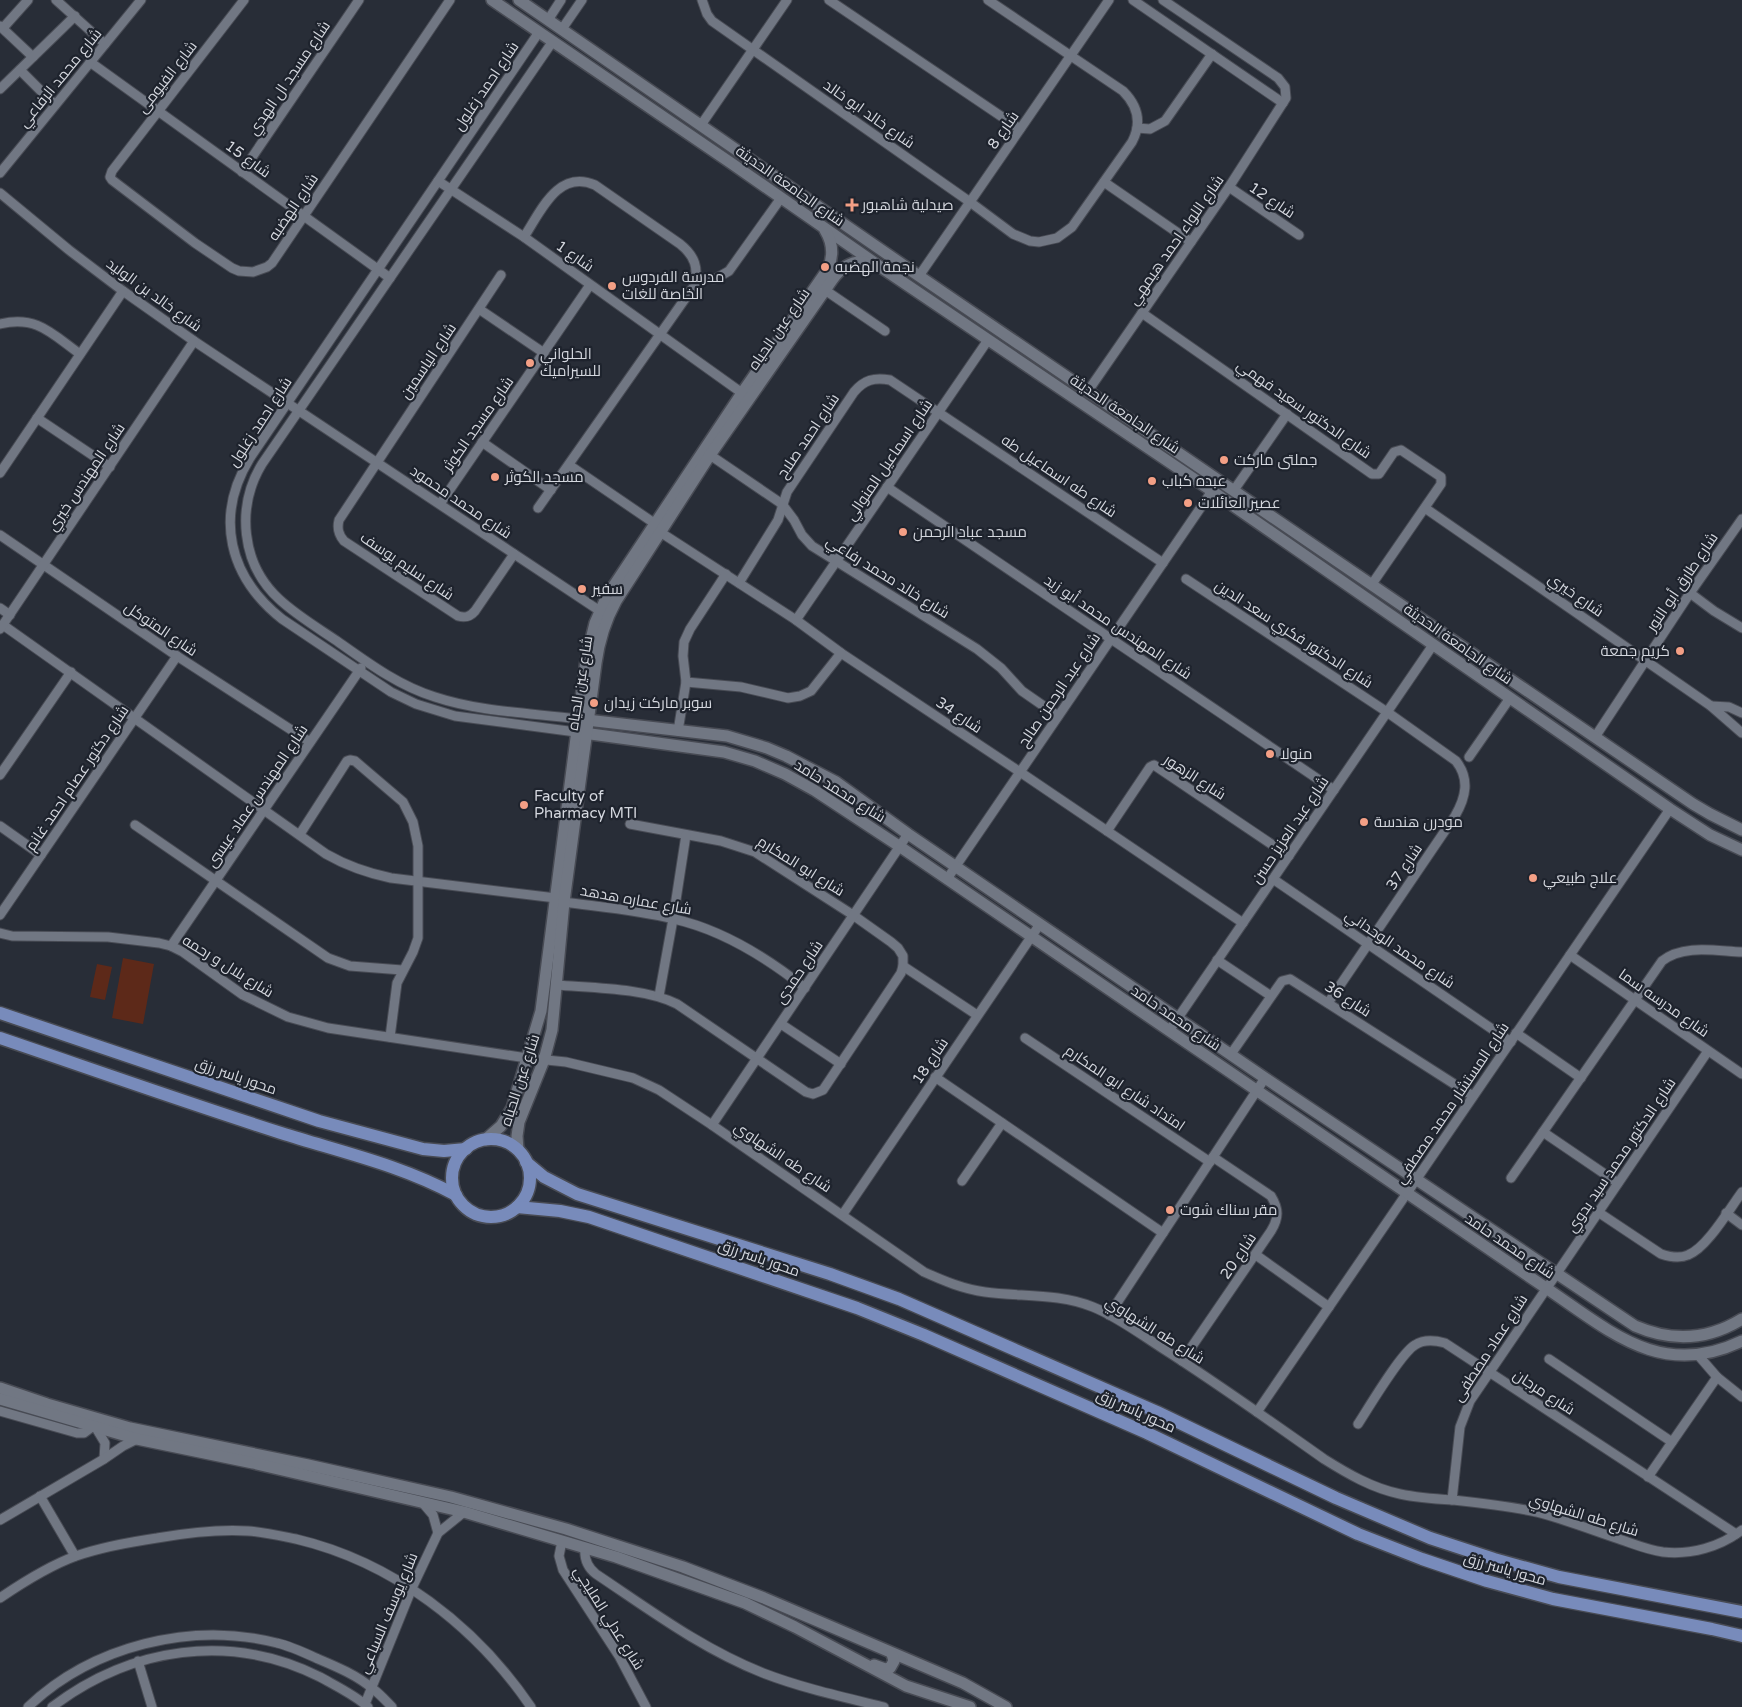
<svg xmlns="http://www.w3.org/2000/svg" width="1742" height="1707" font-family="'Varela Round',Cairo,sans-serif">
  <rect width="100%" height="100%" fill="#282d37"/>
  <g fill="#5d2919">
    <path d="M123,958L154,964L143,1024L112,1018Z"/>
    <path d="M97,964L112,967L105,1000L90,997Z"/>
  </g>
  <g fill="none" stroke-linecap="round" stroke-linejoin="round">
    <g stroke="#484b54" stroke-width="11">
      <g id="minor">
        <path d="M56,0L105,44"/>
        <path d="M244,0L112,171L110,177L112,180L195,243L232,268L239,271L253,272L267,267L272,263L450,0"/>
        <path d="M702,0L707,14L712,21L970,202L1013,234L1030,241L1039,242L1057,238L1072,227L1132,142C1142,123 1138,106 1123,91L988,0"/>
        <path d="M829,0L1020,129"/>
        <path d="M1133,0L1283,103"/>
        <path d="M548,20L561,0"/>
        <path d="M0,26L33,57"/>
        <path d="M3,28L28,0"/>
        <path d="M562,29L582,0"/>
        <path d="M539,32L250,458C214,517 229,577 282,619L391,692L416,704L455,716L576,732"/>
        <path d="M553,41L262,464C236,507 241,564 279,599C296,615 318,628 337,641C368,663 399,686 435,697C480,712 531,713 578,719"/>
        <path d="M90,62L390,278"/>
        <path d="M20,70L55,105"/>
        <path d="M0,89L75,16"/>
        <path d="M701,125L787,0"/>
        <path d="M1137,128L1150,129L1165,121L1212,54"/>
        <path d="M242,172L359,0"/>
        <path d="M0,173L141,0"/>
        <path d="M438,181L524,237L742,393"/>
        <path d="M1104,182L1191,242"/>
        <path d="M1229,187L1299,235"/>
        <path d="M0,193L69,250L123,291L194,341L606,615"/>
        <path d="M524,237C541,211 558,169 595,185L680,244C695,256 699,268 694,286L538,508"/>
        <path d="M501,275L339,520C337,528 338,534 344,541L458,616C465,618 470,617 475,611L514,554"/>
        <path d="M919,276L1109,0"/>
        <path d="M696,277L715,279L729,271L781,198"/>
        <path d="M825,290L885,331"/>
        <path d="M479,309L544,353"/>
        <path d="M1142,313L1372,474H1379L1394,452L1401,450L1441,477V484L1372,584"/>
        <path d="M0,324C37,315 52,334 80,354"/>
        <path d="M1088,391L1229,187L1286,98L1285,87L1278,78L1163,0"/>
        <path d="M37,418L110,467"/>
        <path d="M482,442L551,490"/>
        <path d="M710,455L782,504L794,520L802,535L812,546L977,649L1001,668L1022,691L1058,716"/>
        <path d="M569,465L654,523"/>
        <path d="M0,473L123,291"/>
        <path d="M887,487L1334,790"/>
        <path d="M1234,490L1287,414"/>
        <path d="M440,504L590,285"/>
        <path d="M1425,508L1711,706L1742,733"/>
        <path d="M660,532L796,620L841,653L1020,772L1243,923"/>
        <path d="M0,535L177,656L310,742"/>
        <path d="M1186,579L1387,712L1456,761C1470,779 1466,797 1455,816L1328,1003"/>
        <path d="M739,583L778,520L787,492L854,392C864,380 874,377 890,380L1163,563"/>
        <path d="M1690,593L1714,611L1742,628"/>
        <path d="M0,608L10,615"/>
        <path d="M796,620L988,340"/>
        <path d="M3,625L326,854C347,866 367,873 391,878L556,898"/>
        <path d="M0,629L194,341"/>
        <path d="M686,682L741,687L788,698L800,696L811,691L841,653"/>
        <path d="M1711,706L1729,707L1742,713"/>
        <path d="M678,731L686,682L683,656L684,642L690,629L726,574"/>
        <path d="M1595,737L1690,593L1742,519"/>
        <path d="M1469,757L1510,698"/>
        <path d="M0,775L71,672"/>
        <path d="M135,825L328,958L350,966L402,970"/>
        <path d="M0,826L41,855"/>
        <path d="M1107,831L1150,767L1154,765L1289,856"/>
        <path d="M300,834L347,761L350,760L355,761L403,802L413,822L418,846V938L413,952L397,983L390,1037"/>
        <path d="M947,879L1212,491"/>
        <path d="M1273,879L1511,1042"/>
        <path d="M564,902C601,907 638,910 674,919C723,930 766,957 805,988"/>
        <path d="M0,915L177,656"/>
        <path d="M0,933L12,936L108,937L159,943L171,946L183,952L243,995L288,1017L328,1028L527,1058L566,1062L633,1078L659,1090L712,1125L924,1272C944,1281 963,1289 985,1292C1021,1297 1059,1293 1093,1307C1118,1317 1140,1334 1162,1348C1217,1383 1270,1421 1324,1459C1348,1474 1372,1488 1400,1494C1418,1498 1435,1499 1453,1500C1481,1503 1509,1506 1536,1512C1564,1519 1592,1530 1619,1539C1634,1544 1648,1550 1663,1552C1691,1555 1720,1547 1742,1530"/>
        <path d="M171,946L361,668"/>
        <path d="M1570,955L1742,1074"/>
        <path d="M1217,960L1271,996"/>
        <path d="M903,966L977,1015"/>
        <path d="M557,985C594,988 645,988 677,1004L806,1092L813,1094L823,1090L901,973L903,966V956L898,948L891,942L853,915L755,852L721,841L630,824"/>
        <path d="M659,996L673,919L686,835"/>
        <path d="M781,1024L841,1064"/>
        <path d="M1169,1031L1433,645"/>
        <path d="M1516,1033L1581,1078"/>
        <path d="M1025,1038L1210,1162"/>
        <path d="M1231,1054L1282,981L1290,979L1473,1096"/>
        <path d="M935,1077L1163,1233"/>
        <path d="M712,1125L908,834"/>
        <path d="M1543,1132L1618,1183"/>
        <path d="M1511,1178L1662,961C1683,944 1716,951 1742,952"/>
        <path d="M962,1181L1002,1123"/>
        <path d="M1598,1212L1661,1254C1670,1257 1679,1259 1688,1255C1707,1248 1730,1208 1742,1192"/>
        <path d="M1726,1213L1742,1225"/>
        <path d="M843,1214L1040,924"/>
        <path d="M1256,1255L1329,1307"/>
        <path d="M1109,1315L1265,1078"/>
        <path d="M1698,1355L1717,1377L1742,1397"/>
        <path d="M1549,1359L1672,1442"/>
        <path d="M1182,1361L1271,1231C1279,1218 1279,1209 1271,1196L1213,1157"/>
        <path d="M0,1411L77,1433H84L92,1427"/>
        <path d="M1257,1412L1670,809"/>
        <path d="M1358,1424C1369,1407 1401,1353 1415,1345C1424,1339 1434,1340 1445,1343L1736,1534"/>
        <path d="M96,1428L105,1443L104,1459"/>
        <path d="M1648,1477L1717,1377"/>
        <path d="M40,1496L75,1556"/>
        <path d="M1452,1500L1460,1427L1470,1401L1708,1051"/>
        <path d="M422,1502L433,1515L438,1533"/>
        <path d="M0,1520L104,1459L123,1446L137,1439"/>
        <path d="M562,1541L559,1556L563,1570L619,1656L646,1707"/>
        <path d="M585,1548C584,1559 587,1567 596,1574C650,1610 702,1649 763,1673C802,1688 843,1697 884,1707"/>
        <path d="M0,1598C22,1583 51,1565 76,1556C102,1547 130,1542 157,1538C186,1533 218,1529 248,1531C264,1532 281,1536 296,1539C393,1562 476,1626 531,1707"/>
        <path d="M138,1661L152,1707"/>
        <path d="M365,1704L412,1588L438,1533L464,1512"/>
        <path d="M28,1707C92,1646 191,1621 277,1643C290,1646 303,1652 316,1658C335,1666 357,1675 373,1689C380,1694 386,1701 392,1707"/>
        <path d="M52,1707C131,1647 230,1632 320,1677C336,1686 355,1695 368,1707"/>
      </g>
    </g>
    <g stroke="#484b54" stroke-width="14">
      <g id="tertiary">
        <path d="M492,0L731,163L882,268L1212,491L1670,809L1710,835L1742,850"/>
        <path d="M519,0L919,276L1693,804L1710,814L1742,830"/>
        <path d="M578,719L727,736L767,748L786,756L836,782L908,834L1265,1078L1635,1326C1672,1342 1708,1340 1742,1319"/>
        <path d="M576,732L724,752L755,761L785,774L814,790L899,846L1546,1288C1610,1331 1661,1380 1742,1341"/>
        <path d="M485,1140L501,1126L512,1108L541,1011L586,660L595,623L607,596L742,393L828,269C834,255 833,243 825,230"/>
        <path d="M518,1150L517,1136L519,1122L544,1060L552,1030L564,902L596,663C599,641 605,621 616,601L710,455L832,280C842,266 855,258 872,264"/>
        <path d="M0,1388L47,1404L130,1428L308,1465L451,1497L566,1529L683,1567L764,1598L963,1683L1006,1707"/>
        <path d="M0,1399L137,1439L253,1463L464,1512L616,1557L745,1603L795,1627L906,1686L970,1707"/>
        <path d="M874,1665L885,1669L890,1668L894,1661L892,1654"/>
      </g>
    </g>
    <g stroke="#484b54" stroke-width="15">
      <g id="primary">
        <path d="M0,1013L319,1121L423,1149L444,1151L466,1149"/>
        <path d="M0,1038C94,1070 187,1103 281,1133C341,1152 401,1165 456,1195"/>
        <circle cx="491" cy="1178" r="39"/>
        <path d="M526,1162L544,1177L577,1194L830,1274L899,1299L1157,1412L1336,1498L1430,1538L1494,1559L1559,1577L1742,1612"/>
        <path d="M517,1207L560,1211L589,1217L857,1308L924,1335L1147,1433L1358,1534L1422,1559L1487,1581L1553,1599L1712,1629L1742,1636"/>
      </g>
    </g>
    <use href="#minor" stroke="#717783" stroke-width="9"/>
    <use href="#tertiary" stroke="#717783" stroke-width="11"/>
    <use href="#primary" stroke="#788bbb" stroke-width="12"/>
  </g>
  <g fill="#f39f85" stroke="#1e232d" stroke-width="2">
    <path d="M849.5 197.5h5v5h5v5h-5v5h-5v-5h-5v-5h5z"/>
    <circle cx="825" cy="267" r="5"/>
    <circle cx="612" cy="286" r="5"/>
    <circle cx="530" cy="363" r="5"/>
    <circle cx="1224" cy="460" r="5"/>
    <circle cx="495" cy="477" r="5"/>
    <circle cx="1152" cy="481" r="5"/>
    <circle cx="1188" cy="503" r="5"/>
    <circle cx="903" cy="532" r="5"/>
    <circle cx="582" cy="589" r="5"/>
    <circle cx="1680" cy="651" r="5"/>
    <circle cx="594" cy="703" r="5"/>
    <circle cx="1270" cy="754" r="5"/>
    <circle cx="524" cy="805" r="5"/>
    <circle cx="1364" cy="822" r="5"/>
    <circle cx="1533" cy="878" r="5"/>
    <circle cx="1170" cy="1210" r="5"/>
  </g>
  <g text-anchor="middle" stroke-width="4.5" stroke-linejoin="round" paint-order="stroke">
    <g font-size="15" fill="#d4d7de" stroke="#1e232d">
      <text transform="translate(167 77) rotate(-52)" y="5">شارع الفيومى</text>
      <text transform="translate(60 78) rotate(-51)" y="5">شارع محمد الرفاعي</text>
      <text transform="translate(289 78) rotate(-56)" y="5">شارع مسجد ال الهدي</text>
      <text transform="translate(486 86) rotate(-56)" y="5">شارع احمد زغلول</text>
      <text transform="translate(869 114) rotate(35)" y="5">شارع خالد ابو خالد</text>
      <text transform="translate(1003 130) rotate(-55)" y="5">شارع 8</text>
      <text transform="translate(248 159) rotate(36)" y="5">شارع 15</text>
      <text transform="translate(790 186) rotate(35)" y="5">شارع الجامعة الحديثة</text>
      <text transform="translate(1272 200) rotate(34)" y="5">شارع 12</text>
      <text transform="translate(293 207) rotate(-56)" y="5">شارع الهضبه</text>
      <text transform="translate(1176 240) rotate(-55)" y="5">شارع اللواء احمد هيمهي</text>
      <text transform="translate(575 256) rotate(35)" y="5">شارع 1</text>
      <text transform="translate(154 295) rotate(36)" y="5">شارع خالد بن الوليد</text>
      <text transform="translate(779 329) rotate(-55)" y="5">شارع عين الحياه</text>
      <text transform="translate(428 361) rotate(-56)" y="5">شارع الياسمين</text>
      <text transform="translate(1304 409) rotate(35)" y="5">شارع الدكتور سعيد فهمي</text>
      <text transform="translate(1125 414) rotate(34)" y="5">شارع الجامعة الحديثة</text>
      <text transform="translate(260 422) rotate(-57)" y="5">شارع احمد زغلول</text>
      <text transform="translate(478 424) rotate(-55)" y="5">شارع مسجد الكوثر</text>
      <text transform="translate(808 436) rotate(-56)" y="5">شارع احمد صلاح</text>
      <text transform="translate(889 460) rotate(-56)" y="5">شارع اسماعيل المنوالي</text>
      <text transform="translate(1059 476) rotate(34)" y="5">شارع طه اسماعيل طه</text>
      <text transform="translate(86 477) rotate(-56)" y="5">شارع المهندس خيري</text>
      <text transform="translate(461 502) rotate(34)" y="5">شارع محمد محمود</text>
      <text transform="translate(407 566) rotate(34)" y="5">شارع سليم يوسف</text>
      <text transform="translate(888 577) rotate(32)" y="5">شارع خالد محمد رفاعي</text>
      <text transform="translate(1682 582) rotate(-56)" y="5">شارع طارق أبو النور</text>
      <text transform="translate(1576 595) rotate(35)" y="5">شارع خيري</text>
      <text transform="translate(1118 627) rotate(34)" y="5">شارع المهندس محمد أبو زيد</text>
      <text transform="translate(161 629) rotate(34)" y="5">شارع المتوكل</text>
      <text transform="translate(1294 634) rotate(33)" y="5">شارع الدكتور فكري سعد الدين</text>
      <text transform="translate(1458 644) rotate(35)" y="5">شارع الجامعة الحديثة</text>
      <text transform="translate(580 683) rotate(-81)" y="5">شارع عين الحياه</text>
      <text transform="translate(1059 690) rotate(-56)" y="5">شارع عبد الرحمن صالح</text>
      <text transform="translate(959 715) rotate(34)" y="5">شارع 34</text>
      <text transform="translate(1195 777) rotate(33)" y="5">شارع الزهور</text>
      <text transform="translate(77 778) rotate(-56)" y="5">شارع دكتور عصام احمد غانم</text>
      <text transform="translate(840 791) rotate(32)" y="5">شارع محمد حامد</text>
      <text transform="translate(257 796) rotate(-56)" y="5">شارع المهندس عماد عيسى</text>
      <text transform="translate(1290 830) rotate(-56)" y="5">شارع عبد العزيز حسن</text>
      <text transform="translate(801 866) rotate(32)" y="5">شارع ابو المكارم</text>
      <text transform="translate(1404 867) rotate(-56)" y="5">شارع 37</text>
      <text transform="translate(636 900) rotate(10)" y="5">شارع عماره هدهد</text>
      <text transform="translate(1400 949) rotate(34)" y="5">شارع محمد الوحداني</text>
      <text transform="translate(228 966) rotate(32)" y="5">شارع بلال و رحمه</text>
      <text transform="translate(799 972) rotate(-56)" y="5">شارع حمدى</text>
      <text transform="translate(1348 999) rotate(33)" y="5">شارع 36</text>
      <text transform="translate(1664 1003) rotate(35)" y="5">شارع مدرسه سما</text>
      <text transform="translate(1176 1018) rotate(34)" y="5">شارع محمد حامد</text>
      <text transform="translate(930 1061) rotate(-56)" y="5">شارع 18</text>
      <text transform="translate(236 1076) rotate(19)" y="5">محور ياسر رزق</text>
      <text transform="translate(520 1080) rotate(-72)" y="5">شارع عين الحياه</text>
      <text transform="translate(1125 1088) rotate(34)" y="5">امتداد شارع ابو المكارم</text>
      <text transform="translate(1452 1103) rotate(-56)" y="5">شارع المستشار محمد مصطفي</text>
      <text transform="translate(1621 1155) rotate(-56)" y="5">شارع الدكتور محمد سيد بدوي</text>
      <text transform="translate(783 1157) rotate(34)" y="5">شارع طه الشهاوي</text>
      <text transform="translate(1510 1246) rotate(34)" y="5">شارع محمد حامد</text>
      <text transform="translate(1238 1256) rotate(-56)" y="5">شارع 20</text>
      <text transform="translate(759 1258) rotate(19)" y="5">محور ياسر رزق</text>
      <text transform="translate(1155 1330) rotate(32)" y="5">شارع طه الشهاوي</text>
      <text transform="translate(1490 1348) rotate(-57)" y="5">شارع عماد مصطفى</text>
      <text transform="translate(1544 1392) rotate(33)" y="5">شارع مرجان</text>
      <text transform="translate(1136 1411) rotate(24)" y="5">محور ياسر رزق</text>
      <text transform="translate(1584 1515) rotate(17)" y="5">شارع طه الشهاوي</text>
      <text transform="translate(1505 1569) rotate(16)" y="5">محور ياسر رزق</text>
      <text transform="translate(388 1613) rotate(-67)" y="5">شارع يوسف السباعي</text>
      <text transform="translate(609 1618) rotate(58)" y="5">شارع عدلي المليجي</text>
    </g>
    <g font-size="15" fill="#d4d7de" stroke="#1e232d" text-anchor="start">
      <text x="862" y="210">صيدلية شاهبور</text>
      <text x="835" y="272">نجمة الهضبه</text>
      <text x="622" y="282">مدرسة الفردوس<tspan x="622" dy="17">الخاصة للغات</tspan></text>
      <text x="540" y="359">الحلواني<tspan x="540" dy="17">للسيراميك</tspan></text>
      <text x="1234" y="465">جملتى ماركت</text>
      <text x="505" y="482">مسجد الكوثر</text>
      <text x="1162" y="486">عبده كباب</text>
      <text x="1198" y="508">عصير العائلات</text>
      <text x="913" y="537">مسجد عباد الرحمن</text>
      <text x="592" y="594">سفير</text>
      <text x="1670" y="656" text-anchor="end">كريم جمعة</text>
      <text x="604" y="708">سوبر ماركت زيدان</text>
      <text x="1280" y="759">منولا</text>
      <text x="534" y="801">Faculty of<tspan x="534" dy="17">Pharmacy MTI</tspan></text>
      <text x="1374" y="827">مودرن هندسة</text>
      <text x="1543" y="883">علاج طبيعي</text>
      <text x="1180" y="1215">مقر سناك شوت</text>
    </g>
  </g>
</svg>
